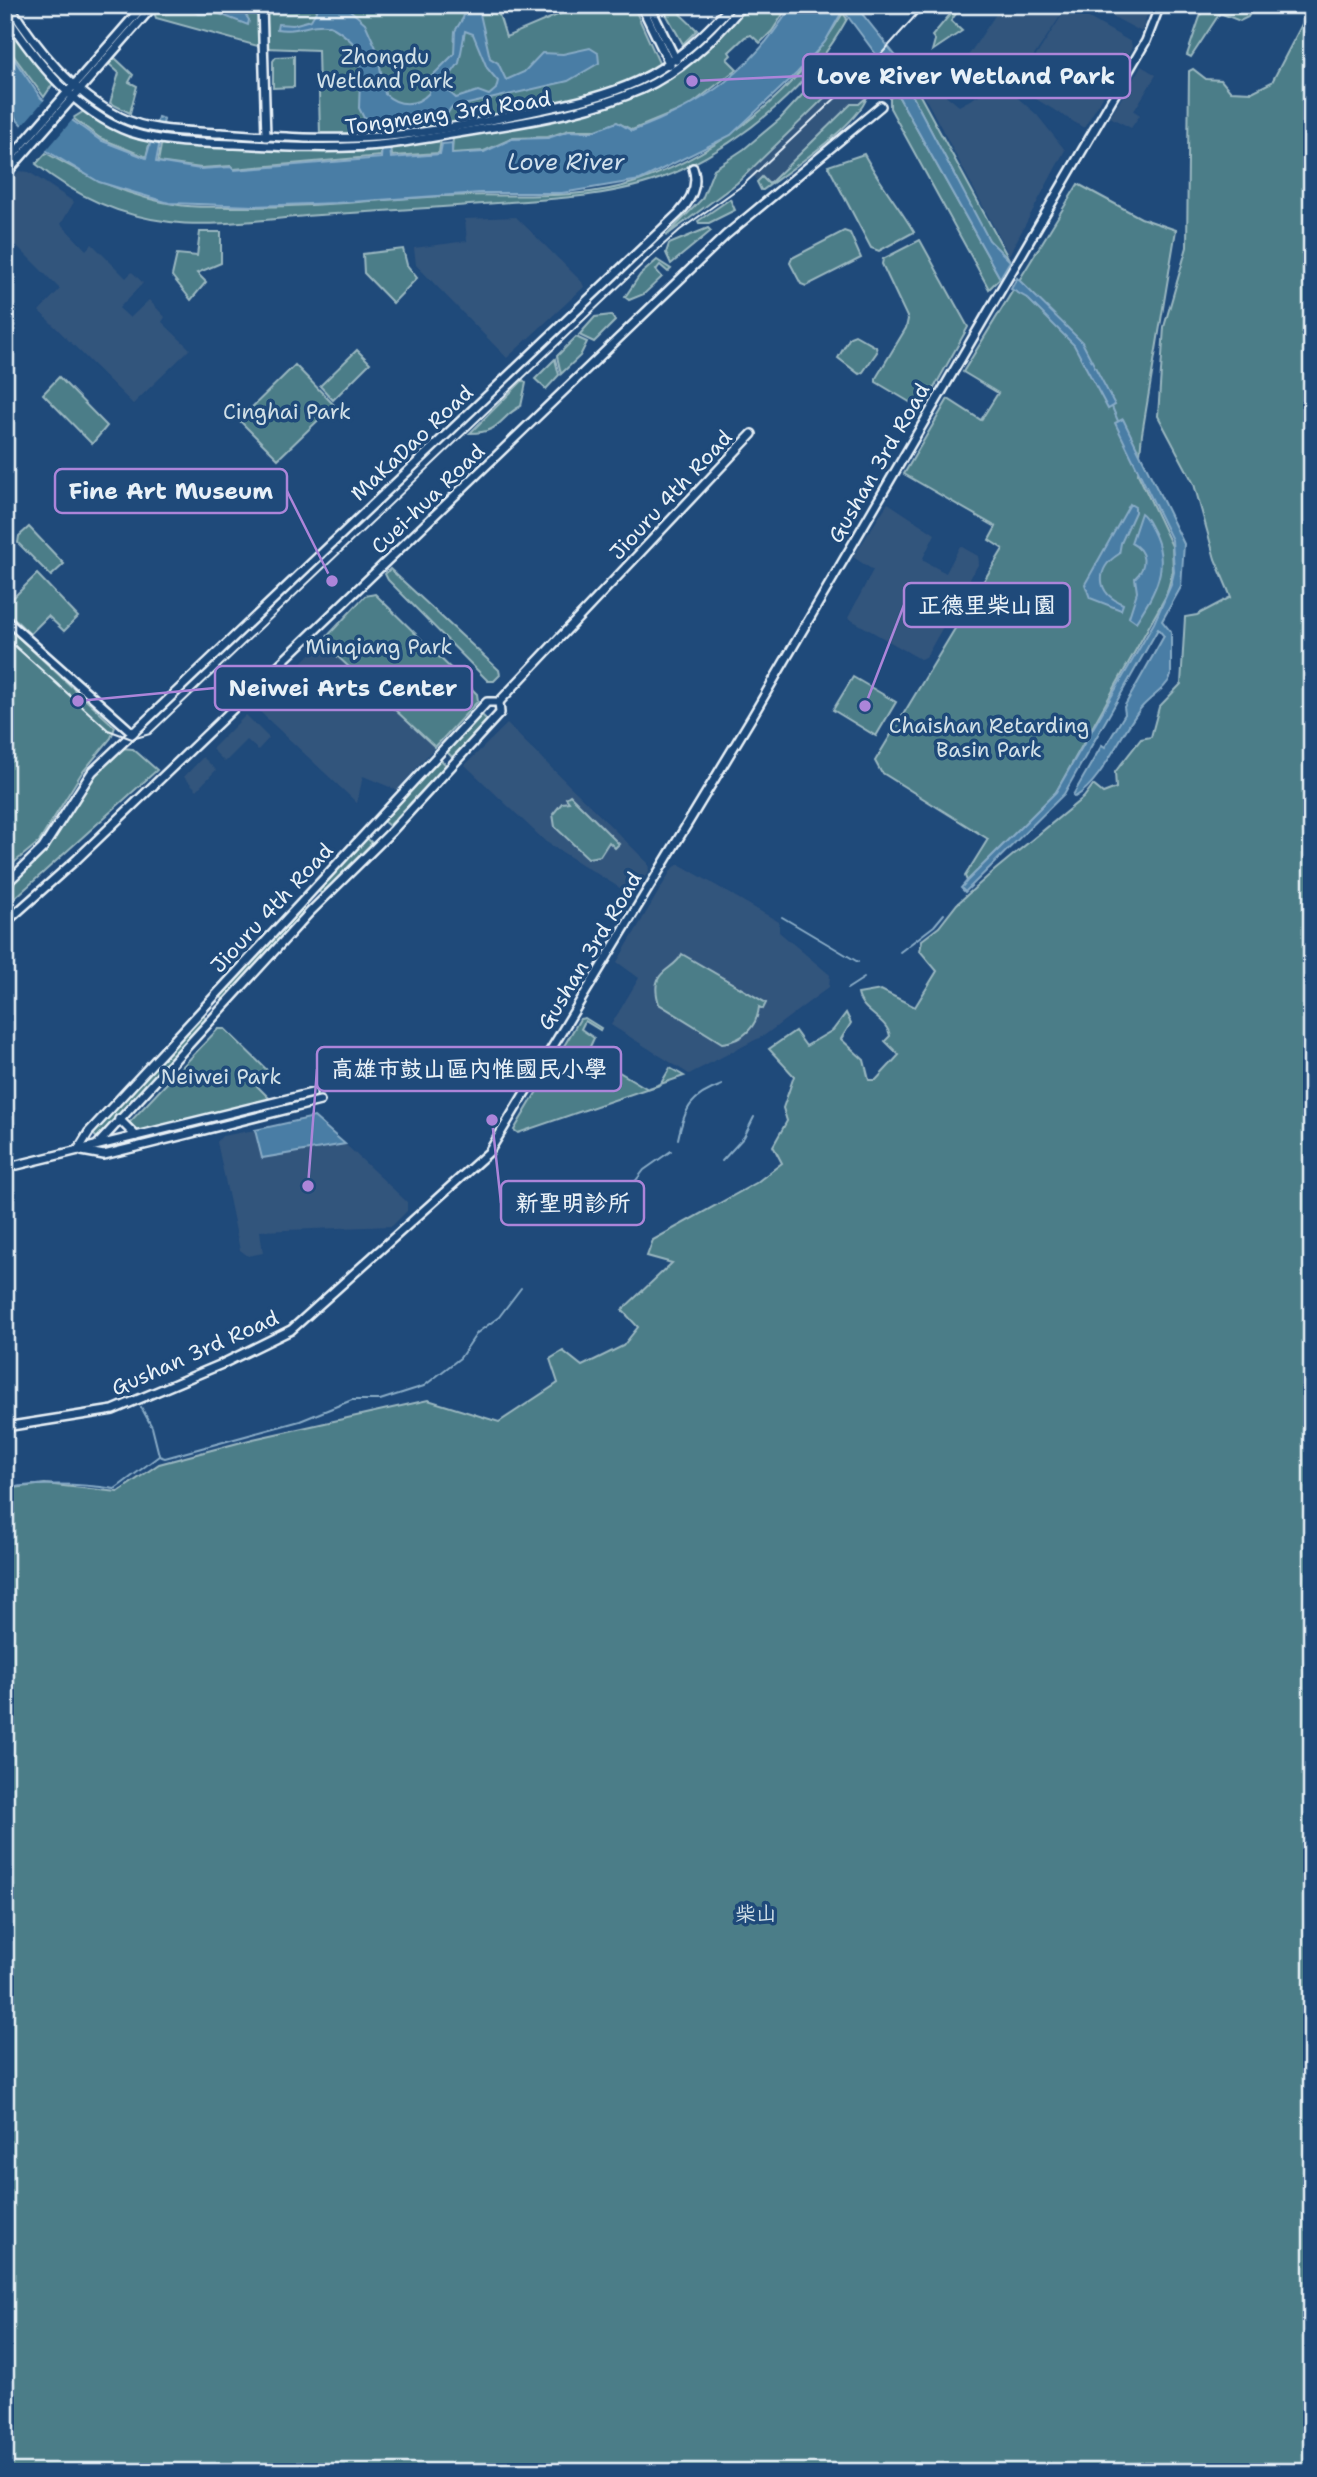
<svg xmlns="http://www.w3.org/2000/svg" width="1317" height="2477" font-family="'Shantell Sans','LXGW WenKai TC',sans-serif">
  <rect width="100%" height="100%" fill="#1f4a7a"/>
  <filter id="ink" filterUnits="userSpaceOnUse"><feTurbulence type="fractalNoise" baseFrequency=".0143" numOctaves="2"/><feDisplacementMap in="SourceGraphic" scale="14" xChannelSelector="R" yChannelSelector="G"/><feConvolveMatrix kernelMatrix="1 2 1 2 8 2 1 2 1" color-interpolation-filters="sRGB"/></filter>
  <g filter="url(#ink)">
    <g fill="#32547c">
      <path d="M1002,5H1060L1065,9L1014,86L968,56Z"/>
      <path d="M1150,5L1142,32L1093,6L1094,5Z"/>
      <path d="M1068,6L1131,42L1132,48L1084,128L1016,87Z"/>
      <path d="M1141,66L1156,75L1134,111L1140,115L1131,128L1110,117Z"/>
      <path d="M849,74L867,97L859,104L769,184L762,177L757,182L755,177L746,175Z"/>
      <path d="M925,78L959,106L1001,83L1037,115L1065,150L1009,255L920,88L919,81Z"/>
      <path d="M19,171L29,172L74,202L61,224L86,250L92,244L126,278L132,272L143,283L119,308L130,318L149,300L165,317L162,322L190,349L133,404L39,311L60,289L5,234V177L10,181Z"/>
      <path d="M516,217L582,282L584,287L507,358L416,265L414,248L467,241L465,219Z"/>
      <path d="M888,503L935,534L922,560L946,573L960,546L978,556L979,563L926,657L920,659L848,618L873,570L853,557Z"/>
      <path d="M322,642L435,747L397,790L363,776L357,803L257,709Z"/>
      <path d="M246,715L269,738L258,750L247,740L225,762L212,749Z"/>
      <path d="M507,724L648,863L649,871L634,892L628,893L546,842L465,765Z"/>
      <path d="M203,757L216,770L197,790L184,777Z"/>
      <path d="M679,864L779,922V932L830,975L829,987L765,1035L689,1074L611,1025L639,978L617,962L672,869Z"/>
      <path d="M255,1130L263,1158L345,1144L407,1202V1211L392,1226L260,1231L263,1253L248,1256L240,1250L217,1142L222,1136Z"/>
    </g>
    <g fill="#4c7d88" stroke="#9ab7c0" stroke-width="2">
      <path d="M159,5H496L506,37L581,5H633L660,65C566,118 426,131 320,136L318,50L265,48L156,18L154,12Z"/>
      <path d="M661,5H688L680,14L697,30L683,44Z"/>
      <path d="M748,5H789L772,31L760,43L751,35L745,37L729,52L731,55L727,59L737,69L688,107L632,130L617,122L599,130H569L548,137L513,138L484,151L452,153L453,137C503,128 556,122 605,107C662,89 709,49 748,5Z"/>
      <path d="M958,5H962L951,21L962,31L932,51L935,40L932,36Z"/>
      <path d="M1217,5H1254L1248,17L1240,21L1220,13L1191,57L1187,55L1202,11L1205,8L1210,13Z"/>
      <path d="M1312,5V2472H5V1489L45,1484L118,1492L159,1464L253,1439L428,1400L499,1422L558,1383L550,1359L563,1351L582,1366L623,1346L638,1327L622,1310L672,1263L647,1256L653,1240L756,1183L782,1163L773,1146L787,1121L783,1108L794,1076L769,1049L795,1031L806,1046L833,1030L846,1013L851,1023L841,1039L864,1060L869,1080H876L899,1055L885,1041L890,1036C887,1018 862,1013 858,994L881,990L915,1007L937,971L920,951L922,940L939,927L957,904L995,870L1084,797L1093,785L1103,793L1116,788L1115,772L1141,739L1151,737L1159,707L1181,684L1185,617L1197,615L1231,597L1215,559L1194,484L1158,416L1164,327L1187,247L1189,71L1193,69L1206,79L1221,80L1230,91L1252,92L1272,82Z"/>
      <path d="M843,13L847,19C810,86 749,137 681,170C627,195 567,198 510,202C446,207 382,211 319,215C275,218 213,228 170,222C120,216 75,196 36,164L46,153C88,177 130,198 179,205C196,208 214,206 232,207C303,208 373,200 444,196C505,193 580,202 639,181C724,151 797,91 843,13Z"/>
      <path d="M5,20L27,53L54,82L44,97L5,44Z"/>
      <path d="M294,56V87L273,88V61L276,57Z"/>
      <path d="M115,58L133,75L129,82L137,86L130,113L110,103L119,73L109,64Z"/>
      <path d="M828,67L849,74L737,183L666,236L702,199L714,169L744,149L780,119Z"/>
      <path d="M916,88L1010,261L989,241L911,93Z"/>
      <path d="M896,92L1000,278L989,289L890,108V98Z"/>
      <path d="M867,97C858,125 788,171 763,190H761L757,182L762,177L769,184L851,104H859Z"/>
      <path d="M86,110L139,140L150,141L146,157L100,138L73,118Z"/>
      <path d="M441,139L439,153L392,156L391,145Z"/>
      <path d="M162,140L381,146V156L234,169L231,166L201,168L158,162Z"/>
      <path d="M864,154C879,182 898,205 914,232L879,251L871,248L828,166Z"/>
      <path d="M1078,184L1141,218L1176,230L1142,434L1138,474L1172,546L1173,571L1166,596L1056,792L967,881L965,876L988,839L881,772L875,761L1003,549L989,540L996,527L904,474L948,399L981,420L998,393L963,372Z"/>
      <path d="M730,199L735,210L709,223H699L698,221Z"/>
      <path d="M708,228L711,231L671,264L666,253L669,244Z"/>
      <path d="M844,231L850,233L861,258L806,286L801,284L790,263L792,258Z"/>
      <path d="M200,232H221V263L197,273L206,282L191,300L172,276L177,254L197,256Z"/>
      <path d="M920,240L968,327L924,406L918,407L876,382V378L906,328L908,319L882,264L883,259Z"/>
      <path d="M403,249L407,265L417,278L393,303L364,273L363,254Z"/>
      <path d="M657,260L671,269L668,272L660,265L656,270L662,277L644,294L629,300L625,297L640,275Z"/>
      <path d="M611,315L615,321L594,342L579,335L595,317Z"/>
      <path d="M855,335L876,347L877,352L863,372L859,374L838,358L850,337Z"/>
      <path d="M576,337L587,342L580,356L561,374L557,356Z"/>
      <path d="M357,350L370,363L333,400L320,386Z"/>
      <path d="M555,359L559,375L546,389L535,379Z"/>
      <path d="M295,365L334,405L278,459L239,420Z"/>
      <path d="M59,377L107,426L92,444L43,394Z"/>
      <path d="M523,380L526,383L521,406C498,418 501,433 470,433Z"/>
      <path d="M29,527L64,564L51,576L18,543L19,536Z"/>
      <path d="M390,569L499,670L500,675L494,681H488L388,580L385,574Z"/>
      <path d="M37,574L78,617L64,631L48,616L30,634L5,610V606Z"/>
      <path d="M375,594L477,694L478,701L435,747L322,642L365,596Z"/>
      <path d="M5,625L115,727L111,738L81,774L39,842L5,870Z"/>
      <path d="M853,677L896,702L876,736L833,710Z"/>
      <path d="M482,715L488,721L452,757L447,752Z"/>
      <path d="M120,748L133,749L157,770L5,907V886L44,851L94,773Z"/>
      <path d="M440,759L446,765L389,826L383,821Z"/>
      <path d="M570,795L619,844L615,848L609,842L600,856L588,858L555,827L553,814L562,803L569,802L566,798Z"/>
      <path d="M366,837L372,843L322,894L316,889Z"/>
      <path d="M300,905L306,911L225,1001L219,995Z"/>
      <path d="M682,954L766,1003L763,1009L759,1007C757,1027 743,1041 722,1043L659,1004C648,968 673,973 682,954Z"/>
      <path d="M202,1015L208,1020L97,1138L92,1133Z"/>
      <path d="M585,1018L601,1028L600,1030L585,1021L581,1029L594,1038L587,1053L648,1089L660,1085L670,1068L684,1076L518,1133L514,1130L580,1019Z"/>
      <path d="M218,1029H225L268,1071L256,1085L272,1101L136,1132L128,1124Z"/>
    </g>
    <g fill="#487da5" stroke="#88abc6" stroke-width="2" fill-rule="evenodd">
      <path d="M239,5L249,20L248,25L217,13L199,14L182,6Z"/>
      <path d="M320,5H344L365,23L377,50L385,94C398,106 416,107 429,93L431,77L454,54L455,31L463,18L467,5H478L490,58L498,63L506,80L524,72L542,53L563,54L590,48L598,53L599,63L568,81L451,108L444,119H437L434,114C419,116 402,115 387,121L388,127L380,128L379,119L364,118L359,108L361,51C353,43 338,27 326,25C311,23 295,33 277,29L278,24L293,25L311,20ZM465,31L473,34L487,68L498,81L496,89L489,95L478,91L456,98L446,89L447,80L459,63Z"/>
      <path d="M792,5H855L903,65L911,79V93L989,240L1010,261L1000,278L896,92L892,76L843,10L825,42L797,73L731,135L640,180L562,193H480L336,203L254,206L169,203L99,182L42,148L11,113L5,104V46L41,98L100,140L146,158L158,117L164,119L156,162L200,169L231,167L234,170L381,158L382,146L390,145L391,158L440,154L442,144L452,143V154L484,152L512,139L548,138L569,131L591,132L617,122L632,131C704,104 751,72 792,5Z"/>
      <path d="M1017,278L1082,342L1115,405L1108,409L1074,345L1027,298L1011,289Z"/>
      <path d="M1123,419L1184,544L1181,587L1162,621L1171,632V676C1166,689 1150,697 1141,708C1121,732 1102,782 1075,797L1073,795L1102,745L1105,747L1125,714L1124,707L1164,636L1158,629L1064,794L965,892L961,888L967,881L1056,792L1154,623L1171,585L1174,572L1172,540L1115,423Z"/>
      <path d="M1130,504L1135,507V512L1121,543L1119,554C1095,569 1096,593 1123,604L1121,610L1090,598L1085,584Z"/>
      <path d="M1141,513C1147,517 1149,524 1153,531C1172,568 1153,595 1136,622L1129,617L1137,592L1135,578C1147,567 1147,551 1131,543Z"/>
      <path d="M314,1117L345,1144L262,1158L255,1130Z"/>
    </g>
    <path fill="#1f4a7a" d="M46,98L74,118L44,153L20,128Z"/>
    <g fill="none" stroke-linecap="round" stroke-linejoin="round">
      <g stroke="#88abc6" stroke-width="2">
        <path d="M1112,407L1118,421"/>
        <path d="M782,917L858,962"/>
        <path d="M900,952L934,926L944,914"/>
        <path d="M847,989L864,978"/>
        <path d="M678,1139C685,1107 691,1096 722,1085"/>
        <path d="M722,1161L744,1137L754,1117"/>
        <path d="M627,1192L644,1170L671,1151"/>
        <path d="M141,1407L152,1427L159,1455"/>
        <path d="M5,1488C43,1483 77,1483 115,1489L159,1456L165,1458L300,1421L352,1400H380L424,1386L460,1358L477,1333L499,1317L521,1288"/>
      </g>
      <g stroke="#e8f1f8" stroke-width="12">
        <g id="minor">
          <path d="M9,5C37,49 72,93 120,117C150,132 187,131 219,133C276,137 332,141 389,136C435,132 480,122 525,113C563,105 602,98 638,81C675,64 704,35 732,5"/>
          <path d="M262,5L266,137"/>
          <path d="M641,5L670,65"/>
          <path d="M649,5L676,60"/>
          <path d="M5,14C35,60 76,113 130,132C164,143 200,143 235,144C286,147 338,150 389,144C422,140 455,133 488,128C540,120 594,110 642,89C682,71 715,39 743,5"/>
          <path d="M5,164L144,5"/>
          <path d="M5,175L154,5"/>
          <path d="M5,619L133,733"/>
          <path d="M5,885L43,848L92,772L679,213C690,201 699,185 693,168"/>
          <path d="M5,923L77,859L726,235L881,106"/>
          <path d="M119,1119L136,1136"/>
          <path d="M97,1145L309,913L392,831L500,713L499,702"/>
          <path d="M78,1150L89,1132L487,702H499L752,434"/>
          <path d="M82,1151L104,1155L320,1101"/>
          <path d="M5,1168L312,1093"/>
          <path d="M5,1427L113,1410L222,1364L291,1330L489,1152L752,717L1146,41L1160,5"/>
        </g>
      </g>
      <use href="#minor" stroke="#1f4a7a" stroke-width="7"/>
      <path stroke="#e8f1f8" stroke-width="2" d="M5,637L108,730L132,739L150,734L651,256L680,230L743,185L875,61L925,5"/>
    </g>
  </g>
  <g text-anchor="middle" stroke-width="7" stroke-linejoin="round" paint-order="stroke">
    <g font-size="21" fill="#d1e0e7" stroke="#1f4a7a">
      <text x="385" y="64">Zhongdu<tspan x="385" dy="24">Wetland Park</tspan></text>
      <text x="287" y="419">Cinghai Park</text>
      <text x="379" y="654">Minqiang Park</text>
      <text x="989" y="733">Chaishan Retarding<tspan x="989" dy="24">Basin Park</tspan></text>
      <text x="221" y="1084">Neiwei Park</text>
      <text x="756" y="1921">柴山</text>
    </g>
    <g font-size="21" fill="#e8f1f8" stroke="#1f4a7a">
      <text transform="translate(448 113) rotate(-8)" y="7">Tongmeng 3rd Road</text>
      <text transform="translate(412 443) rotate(-43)" y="7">MaKaDao Road</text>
      <text transform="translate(879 463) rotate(-60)" y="7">Gushan 3rd Road</text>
      <text transform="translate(671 495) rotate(-47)" y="7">Jiouru 4th Road</text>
      <text transform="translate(428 499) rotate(-44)" y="7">Cuei-hua Road</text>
      <text transform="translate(272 908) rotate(-47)" y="7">Jiouru 4th Road</text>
      <text transform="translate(590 951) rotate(-59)" y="7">Gushan 3rd Road</text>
      <text transform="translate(195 1353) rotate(-24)" y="7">Gushan 3rd Road</text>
    </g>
    <g font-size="23" font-style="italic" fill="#d0e0ec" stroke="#1f4a7a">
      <text x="566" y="170">Love River</text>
    </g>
  </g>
  <path fill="none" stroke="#ac85d9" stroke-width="2.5" d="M692 81L803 76M332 581L287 491M865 706L904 605M78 701L215 688M308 1186L317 1069M492 1120L501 1203"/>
  <g fill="#ac85d9" stroke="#1f4a7a" stroke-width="2.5">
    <circle cx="692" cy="81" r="7"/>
    <circle cx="332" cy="581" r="7"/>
    <circle cx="865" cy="706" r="7"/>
    <circle cx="78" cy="701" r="7"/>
    <circle cx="308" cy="1186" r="7"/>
    <circle cx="492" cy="1120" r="7"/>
  </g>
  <g fill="#1f4a7a" stroke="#ac85d9" stroke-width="2.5">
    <rect x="803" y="54" width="327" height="44" rx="7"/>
    <rect x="55" y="469" width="232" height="44" rx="7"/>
    <rect x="904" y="583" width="166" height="44" rx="7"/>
    <rect x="215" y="666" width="257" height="44" rx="7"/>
    <rect x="317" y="1047" width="304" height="44" rx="7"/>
    <rect x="501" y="1181" width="143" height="44" rx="7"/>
  </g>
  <g font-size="23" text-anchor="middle" font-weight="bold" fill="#e8f1f8">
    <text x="966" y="84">Love River Wetland Park</text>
    <text x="171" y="499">Fine Art Museum</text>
    <text x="987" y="613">正德里柴山園</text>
    <text x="343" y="696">Neiwei Arts Center</text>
    <text x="469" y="1077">高雄市鼓山區內惟國民小學</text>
    <text x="573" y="1211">新聖明診所</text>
  </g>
  <rect width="1317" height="2477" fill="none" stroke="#1f4a7a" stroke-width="28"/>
  <rect x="14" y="14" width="1289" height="2449" fill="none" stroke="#e8f1f8" stroke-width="2.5" filter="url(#ink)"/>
</svg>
